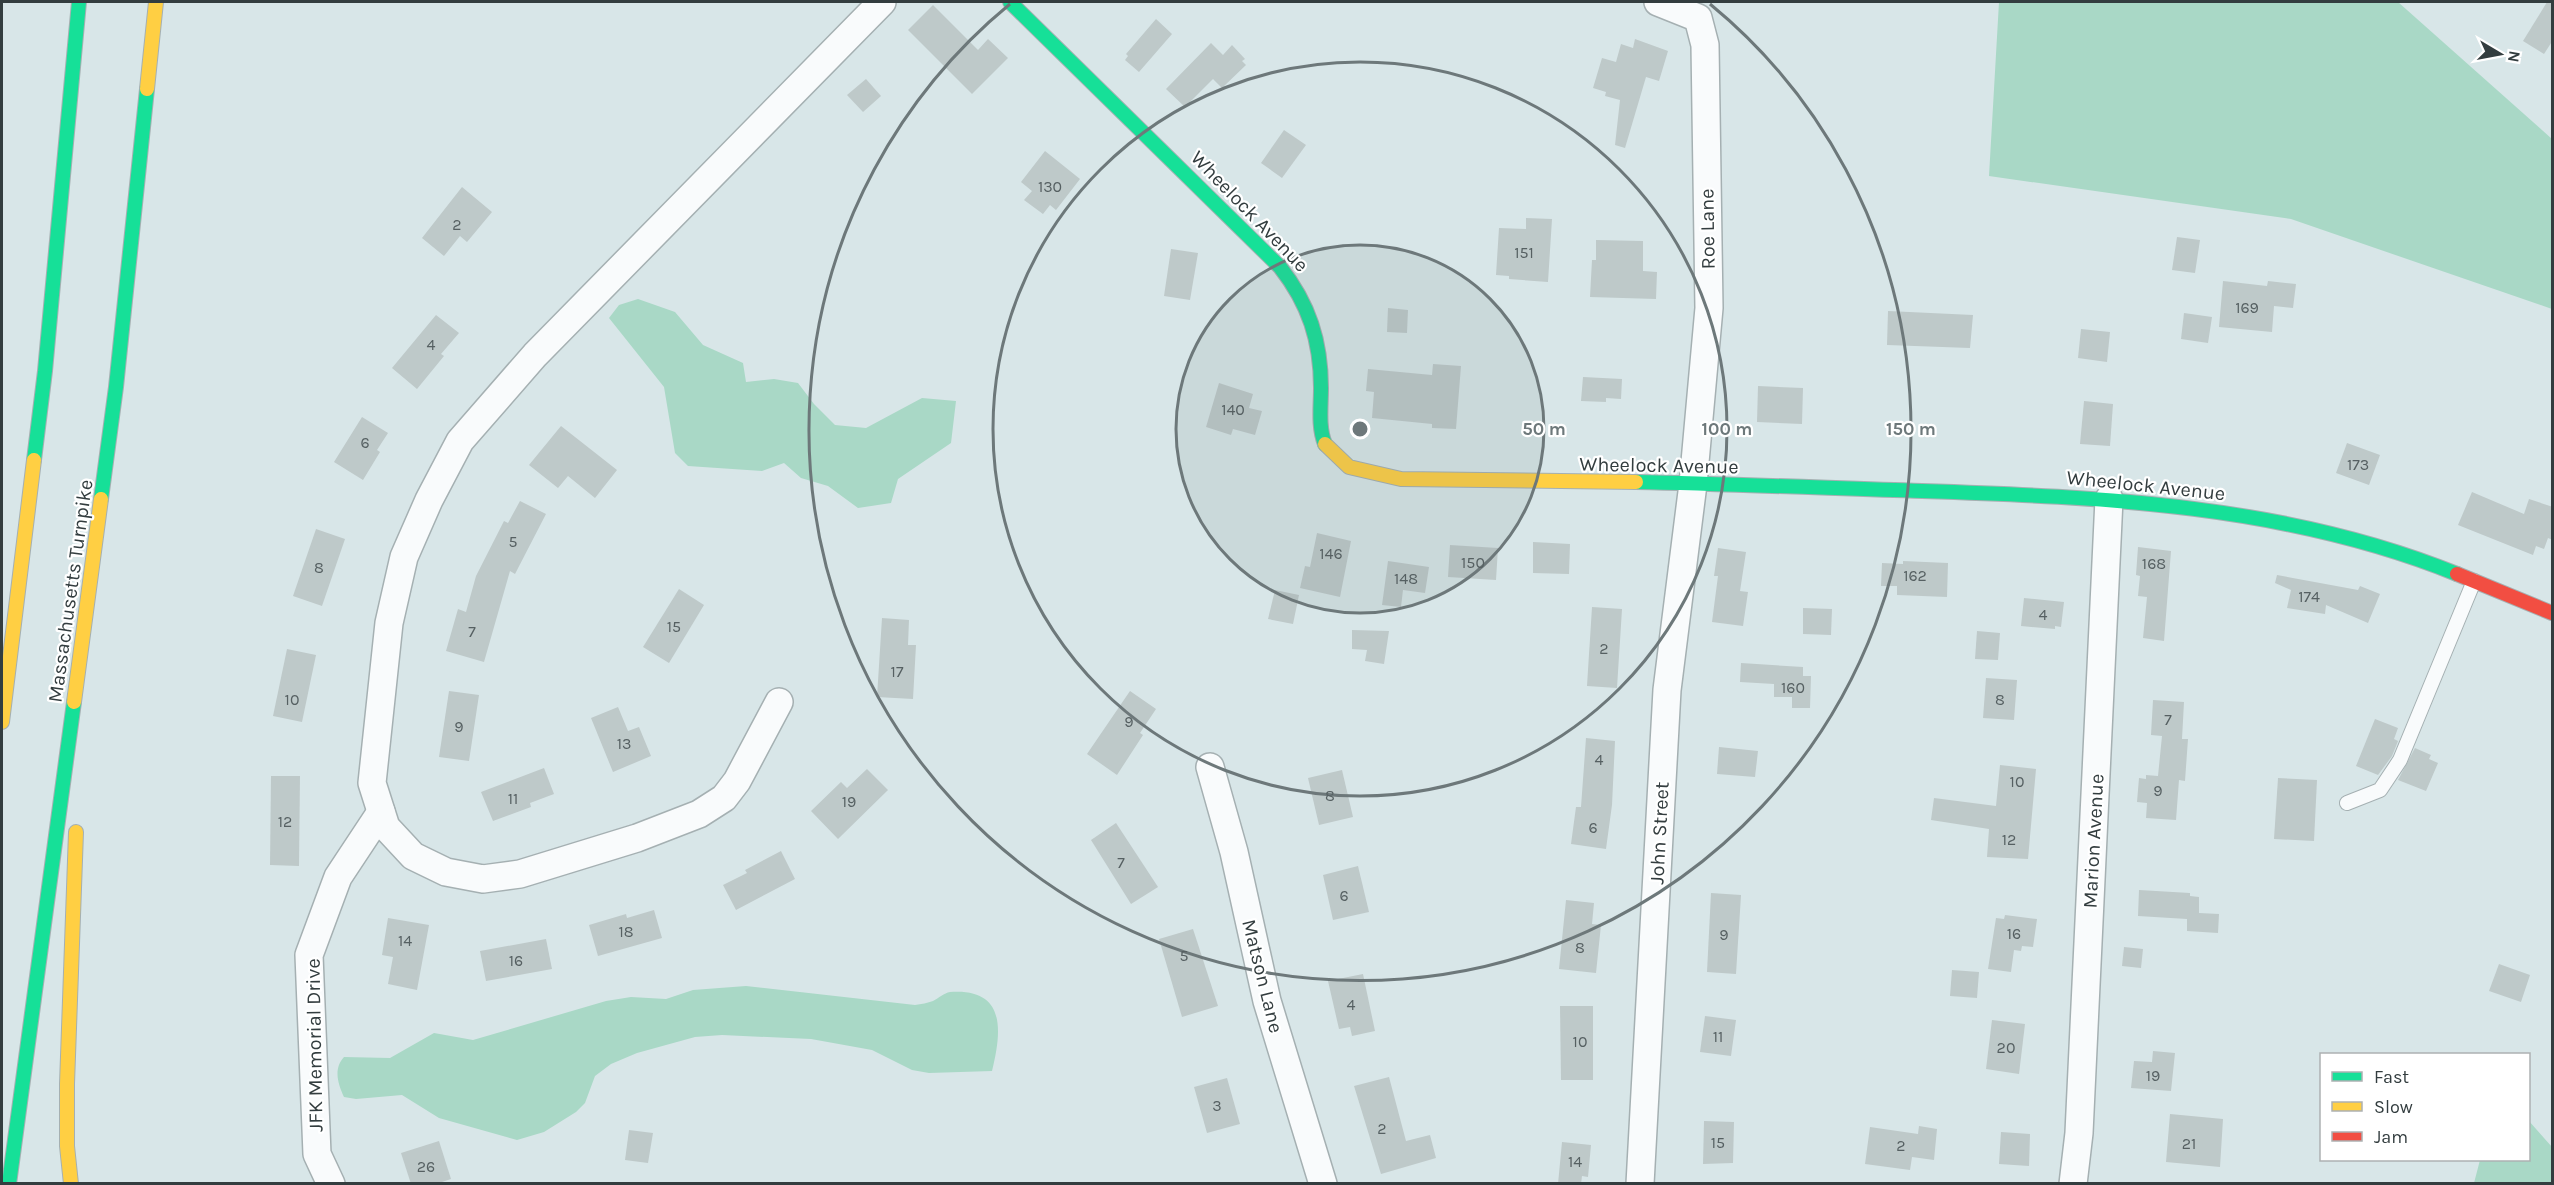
<svg xmlns="http://www.w3.org/2000/svg" width="2554" height="1185" font-family="Karla,sans-serif">
  <rect width="100%" height="100%" fill="#d8e6e8"/>
  <g fill="#a9d8c6">
    <path d="M1999,2H2398L2552,139V309L2291,219L1989,176Z"/>
    <path d="M638,299L675,312L703,345L743,363L746,382L774,379L798,383L814,404L835,425L866,428L922,398L956,401L951,443L898,479L891,503L858,508L828,486L801,478L784,463L762,471L688,466L675,453L664,387L609,318L619,305Z"/>
    <path d="M746,986L915,1005C921,1004 928,1003 933,1001C939,998 944,993 950,992C1006,988 1002,1030 992,1071L929,1073L912,1070L872,1050L811,1039L722,1035L695,1037L637,1053L611,1064L595,1076L585,1103L576,1112L544,1132L517,1140L439,1118L402,1095L356,1099L344,1097C338,1084 333,1069 344,1057L390,1058L434,1033L473,1040L606,1001L631,997L666,999L693,990Z"/>
    <path d="M2529,1121L2552,1147V1183H2474L2480,1160H2528Z"/>
  </g>
  <g fill="#bec9c9">
    <path d="M2547,2H2553V40L2544,54L2523,41Z"/>
    <path d="M933,5L978,50L988,39L1008,58L972,94L908,30Z"/>
    <path d="M1156,19L1172,34L1139,72L1125,60L1128,56L1126,54Z"/>
    <path d="M1635,39L1668,51L1659,81L1646,77L1625,148L1615,145L1620,100L1605,96L1606,92L1593,88L1602,58L1616,62L1621,44L1633,48Z"/>
    <path d="M1211,43L1223,55L1232,45L1245,59L1242,61L1246,65L1222,88L1213,79L1185,107L1166,89Z"/>
    <path d="M866,79L881,96L863,112L847,95Z"/>
    <path d="M1284,130L1306,145L1282,178L1261,163Z"/>
    <path d="M1045,151L1080,179L1056,210L1050,205L1043,214L1024,200L1032,191L1021,182Z"/>
    <path d="M462,187L492,212L467,242L460,236L444,256L422,238Z"/>
    <path d="M1526,218L1552,219L1548,282L1509,279V276L1496,275L1499,228L1526,229Z"/>
    <path d="M2177,237L2200,240L2195,273L2172,270Z"/>
    <path d="M1596,240L1643,241V271L1657,272L1656,299L1590,297L1592,260H1596Z"/>
    <path d="M1171,249L1198,253L1190,300L1164,296Z"/>
    <path d="M2223,281L2267,286L2268,281L2296,284L2293,308L2274,306L2272,332L2219,327Z"/>
    <path d="M1388,308L1408,310L1407,333L1387,332Z"/>
    <path d="M1888,311L1973,315L1970,348L1887,345Z"/>
    <path d="M2184,313L2212,317L2208,343L2181,339Z"/>
    <path d="M436,315L459,333L441,354L444,356L417,389L392,368Z"/>
    <path d="M2081,329L2110,332L2107,362L2078,358Z"/>
    <path d="M1433,364L1461,366L1456,429L1432,428V424L1372,418L1374,392L1366,391L1368,369L1432,375Z"/>
    <path d="M1583,377L1622,379L1621,399L1606,398V402L1581,401Z"/>
    <path d="M1219,383L1253,394L1249,408L1262,411L1255,435L1233,429L1231,435L1206,427Z"/>
    <path d="M1758,386L1803,388L1802,424L1757,422Z"/>
    <path d="M2084,401L2113,404L2110,446L2080,444Z"/>
    <path d="M362,417L388,433L377,450L380,452L363,480L334,462Z"/>
    <path d="M561,426L617,470L595,498L568,476L558,488L529,465Z"/>
    <path d="M2347,443L2380,455L2369,485L2336,473Z"/>
    <path d="M2472,492L2524,514L2529,499L2553,507V540L2548,538L2544,549L2536,546L2533,555L2458,525Z"/>
    <path d="M520,501L546,514L515,574L510,571L484,662L446,651L458,609L466,612L476,576L504,521L508,523Z"/>
    <path d="M316,529L345,539L322,606L293,596Z"/>
    <path d="M1317,533L1351,541L1340,597L1300,588L1305,566L1310,567Z"/>
    <path d="M1533,542L1570,544L1569,574L1533,573Z"/>
    <path d="M1450,545L1498,548L1496,580L1448,577Z"/>
    <path d="M2138,547L2171,551L2164,641L2143,638L2147,597L2138,596L2140,576L2136,575Z"/>
    <path d="M1718,548L1746,552L1740,591L1748,592L1743,626L1712,622L1718,576H1714Z"/>
    <path d="M1388,561L1429,567L1425,593L1403,590L1401,607L1382,605Z"/>
    <path d="M1903,561L1948,563L1947,597L1897,595V586H1881L1882,563L1903,564Z"/>
    <path d="M2277,575L2358,590L2360,586L2380,594L2368,623L2326,605L2325,614L2287,608L2291,590L2275,583Z"/>
    <path d="M679,589L704,605L669,663L643,647Z"/>
    <path d="M1275,590L1299,595L1293,624L1268,619Z"/>
    <path d="M2024,598L2064,602L2061,627L2055,626V629L2021,626Z"/>
    <path d="M1592,607L1622,609L1617,688L1587,686Z"/>
    <path d="M1803,608L1832,609L1831,635L1803,634Z"/>
    <path d="M882,618L909,620L908,645H916L913,699L877,697Z"/>
    <path d="M1352,630L1389,631L1384,664L1365,661L1367,650L1352,649Z"/>
    <path d="M1977,631L2000,633L1998,660L1975,659Z"/>
    <path d="M287,649L316,655L302,722L273,716Z"/>
    <path d="M1741,663L1803,667V676H1811L1810,708H1792V697H1774V684L1740,682Z"/>
    <path d="M1986,678L2017,680L2014,720L1983,718Z"/>
    <path d="M449,691L479,695L469,761L439,757Z"/>
    <path d="M1130,691L1156,709L1140,733L1143,735L1117,775L1087,754Z"/>
    <path d="M2153,700L2184,702L2182,739H2188L2185,781L2179,780L2176,820L2146,818L2147,803L2137,802L2139,778L2146,779V775L2158,776L2162,736L2151,735Z"/>
    <path d="M618,707L628,731L639,727L651,756L613,772L591,718Z"/>
    <path d="M2375,719L2398,728L2394,739L2398,741L2392,756L2378,775L2356,766Z"/>
    <path d="M1586,738L1615,741L1612,805L1606,849L1571,844L1576,807H1581Z"/>
    <path d="M1719,747L1758,751L1755,777L1717,774Z"/>
    <path d="M2415,748L2431,755L2429,759L2438,763L2426,791L2398,780Z"/>
    <path d="M2000,765L2036,769L2028,859L1987,857L1989,829L1931,820L1934,798L1996,806Z"/>
    <path d="M544,768L554,794L530,803L531,807L493,821L481,792Z"/>
    <path d="M867,769L888,790L838,839L811,811L841,782L847,788Z"/>
    <path d="M1342,770L1353,817L1319,825L1308,778Z"/>
    <path d="M271,776H300L299,866L270,865Z"/>
    <path d="M2278,778L2317,780L2314,841L2274,839Z"/>
    <path d="M1116,823L1158,887L1131,904L1091,840Z"/>
    <path d="M781,851L795,879L736,910L723,885L747,873L745,870Z"/>
    <path d="M1358,866L1369,912L1333,920L1323,875Z"/>
    <path d="M2139,890L2190,893V896L2199,897V913L2219,914L2218,933L2187,931V919L2138,916Z"/>
    <path d="M1711,893L1741,895L1736,974L1707,972Z"/>
    <path d="M1566,900L1594,903L1592,924L1601,925L1596,973L1559,969Z"/>
    <path d="M654,910L662,938L598,956L589,925L626,914L627,918Z"/>
    <path d="M2005,915L2037,919L2033,947L2022,946L2021,951L2014,950L2011,972L1988,969L1996,918L2004,919Z"/>
    <path d="M388,918L429,925L417,990L388,984L393,957L382,955Z"/>
    <path d="M1193,929L1218,1006L1182,1017L1159,939Z"/>
    <path d="M546,939L552,969L486,981L480,951Z"/>
    <path d="M2124,947L2143,949L2141,968L2122,966Z"/>
    <path d="M2499,964L2530,975L2521,1002L2489,991Z"/>
    <path d="M1952,970L1979,972L1977,998L1950,996Z"/>
    <path d="M1363,974L1375,1031L1352,1036L1350,1027L1339,1029L1328,981Z"/>
    <path d="M1560,1006H1593V1080H1561Z"/>
    <path d="M1705,1016L1736,1020L1731,1056L1700,1052Z"/>
    <path d="M1992,1020L2025,1024L2019,1074L1986,1069Z"/>
    <path d="M2153,1051L2175,1053L2171,1091L2131,1088L2134,1061L2152,1062Z"/>
    <path d="M1389,1077L1406,1141L1430,1135L1436,1158L1381,1174L1354,1086Z"/>
    <path d="M1227,1078L1240,1124L1207,1133L1194,1087Z"/>
    <path d="M2170,1114L2223,1119L2220,1167L2166,1162Z"/>
    <path d="M1704,1121L1734,1122L1733,1163L1703,1164Z"/>
    <path d="M1919,1126L1937,1129L1934,1160L1912,1157L1910,1170L1865,1164L1870,1127L1918,1134Z"/>
    <path d="M629,1130L653,1133L648,1163L625,1160Z"/>
    <path d="M2001,1132L2030,1134L2029,1166L1999,1164Z"/>
    <path d="M439,1141L451,1179L436,1184H411L401,1153Z"/>
    <path d="M1562,1142L1591,1145L1588,1177L1582,1176L1581,1184H1558Z"/>
  </g>
  <g fill="none" stroke-linecap="round" stroke-linejoin="round">
    <g stroke="#a5b0b2" stroke-width="16">
      <path id="lane" d="M2347,803L2380,790L2400,760L2474,581"/>
    </g>
    <g stroke="#a5b0b2" stroke-width="30">
      <g id="street">
        <path d="M779,702L737,781L724,798L699,814L637,838L520,874L483,879L446,872L413,856L386,827L372,783L389,623L404,557L429,500L460,441L535,355L882,2"/>
        <path d="M1210,767L1234,852L1267,1001L1323,1184"/>
        <path d="M331,1184L317,1154L309,955L338,877L381,812"/>
        <path d="M1640,1184L1667,690L1693,484L1709,308L1705,45L1698,18L1658,2"/>
        <path d="M2073,1184L2079,1133L2109,499"/>
      </g>
    </g>
    <g stroke="#a5b0b2" stroke-width="16">
      <g id="fast">
        <path d="M1010,2L1280,267C1309,304 1321,341 1321,388C1321,406 1318,427 1325,444"/>
        <path d="M34,460L45,371L79,2"/>
        <path d="M1636,482C1731,484 1827,488 1922,491C2103,497 2287,505 2457,574"/>
        <path d="M101,499L116,387L147,89"/>
        <path d="M9,1184L74,702"/>
      </g>
    </g>
    <g stroke="#a5b0b2" stroke-width="16">
      <g id="slow">
        <path d="M147,89L156,2"/>
        <path d="M1325,444L1349,467L1401,479L1636,482"/>
        <path d="M74,702L101,499"/>
        <path d="M2,722L34,460"/>
        <path d="M71,1184L67,1146V1084L76,832"/>
      </g>
    </g>
    <g stroke="#a5b0b2" stroke-width="16">
      <path id="jam" d="M2457,574L2552,613"/>
    </g>
    <use href="#lane" stroke="#f9fbfc" stroke-width="14"/>
    <use href="#street" stroke="#f9fbfc" stroke-width="27"/>
    <use href="#fast" stroke="#16e098" stroke-width="14"/>
    <use href="#slow" stroke="#ffcf43" stroke-width="14"/>
    <use href="#jam" stroke="#f24e42" stroke-width="14"/>
  </g>
  <circle cx="1360" cy="429" r="184" fill="#6d787a" fill-opacity=".12"/>
  <g fill="none" stroke="#6d787a" stroke-width="3">
    <circle cx="1360" cy="429" r="184"/>
    <circle cx="1360" cy="429" r="367"/>
    <path d="M1710 4A551 551 0 1 1 1010 4"/>
  </g>
  <g text-anchor="middle" stroke-width="4.5" stroke-linejoin="round" paint-order="stroke">
    <g font-size="16" fill="#566062">
      <text x="1050" y="192">130</text>
      <text x="457" y="230">2</text>
      <text x="1524" y="258">151</text>
      <text x="2247" y="313">169</text>
      <text x="431" y="350">4</text>
      <text x="1233" y="415">140</text>
      <text x="365" y="448">6</text>
      <text x="2358" y="470">173</text>
      <text x="513" y="547">5</text>
      <text x="1331" y="559">146</text>
      <text x="1473" y="568">150</text>
      <text x="2154" y="569">168</text>
      <text x="319" y="573">8</text>
      <text x="1915" y="581">162</text>
      <text x="1406" y="584">148</text>
      <text x="2309" y="602">174</text>
      <text x="2043" y="620">4</text>
      <text x="674" y="632">15</text>
      <text x="472" y="637">7</text>
      <text x="1604" y="654">2</text>
      <text x="897" y="677">17</text>
      <text x="1793" y="693">160</text>
      <text x="292" y="705">10</text>
      <text x="2000" y="705">8</text>
      <text x="2168" y="725">7</text>
      <text x="1129" y="727">9</text>
      <text x="459" y="732">9</text>
      <text x="624" y="749">13</text>
      <text x="1599" y="765">4</text>
      <text x="2017" y="787">10</text>
      <text x="2158" y="796">9</text>
      <text x="1330" y="801">8</text>
      <text x="513" y="804">11</text>
      <text x="849" y="807">19</text>
      <text x="285" y="827">12</text>
      <text x="1593" y="833">6</text>
      <text x="2009" y="845">12</text>
      <text x="1121" y="868">7</text>
      <text x="1344" y="901">6</text>
      <text x="626" y="937">18</text>
      <text x="2014" y="939">16</text>
      <text x="1724" y="940">9</text>
      <text x="405" y="946">14</text>
      <text x="1580" y="953">8</text>
      <text x="1184" y="961">5</text>
      <text x="516" y="966">16</text>
      <text x="1351" y="1010">4</text>
      <text x="1718" y="1042">11</text>
      <text x="1580" y="1047">10</text>
      <text x="2006" y="1053">20</text>
      <text x="2153" y="1081">19</text>
      <text x="1217" y="1111">3</text>
      <text x="1382" y="1134">2</text>
      <text x="1718" y="1148">15</text>
      <text x="2189" y="1149">21</text>
      <text x="1901" y="1151">2</text>
      <text x="1575" y="1167">14</text>
      <text x="426" y="1172">26</text>
    </g>
    <g font-size="20" fill="#333d3f" stroke="#fff">
      <text transform="translate(1250 211) rotate(46)" y="7">Wheelock Avenue</text>
      <text transform="translate(1707 229) rotate(-91)" y="7">Roe Lane</text>
      <text transform="translate(1659 465) rotate(1)" y="7">Wheelock Avenue</text>
      <text transform="translate(2146 485) rotate(6)" y="7">Wheelock Avenue</text>
      <text transform="translate(70 591) rotate(-82)" y="7">Massachusetts Turnpike</text>
      <text transform="translate(1659 833) rotate(-87)" y="7">John Street</text>
      <text transform="translate(2093 841) rotate(-87)" y="7">Marion Avenue</text>
      <text transform="translate(1263 976) rotate(76)" y="7">Matson Lane</text>
      <text transform="translate(314 1045) rotate(-91)" y="7">JFK Memorial Drive</text>
    </g>
  </g>
  <circle cx="1360" cy="429" r="9" fill="#6d787a" stroke="#fff" stroke-width="3"/>
  <g font-size="18" text-anchor="middle" font-weight="bold" fill="#6d787a" stroke="#fff" stroke-width="4.5" stroke-linejoin="round" paint-order="stroke">
    <text x="1544" y="435">50 m</text>
    <text x="1727" y="435">100 m</text>
    <text x="1911" y="435">150 m</text>
  </g>
  <rect width="2554" height="1185" fill="none" stroke="#333d3f" stroke-width="6"/>
  <rect x="2320" y="1053" width="210" height="108" fill="#ffffff" stroke="#adb1b2" stroke-width="1.5"/>
  <rect x="2332" y="1072" width="30" height="9" fill="#16e098" stroke="#adb1b2" stroke-width="1.5"/>
  <text x="2374" y="1083" font-size="18" fill="#333d3f">Fast</text>
  <rect x="2332" y="1102" width="30" height="9" fill="#ffcf43" stroke="#adb1b2" stroke-width="1.5"/>
  <text x="2374" y="1113" font-size="18" fill="#333d3f">Slow</text>
  <rect x="2332" y="1132" width="30" height="9" fill="#f24e42" stroke="#adb1b2" stroke-width="1.5"/>
  <text x="2374" y="1143" font-size="18" fill="#333d3f">Jam</text>
  <g transform="translate(2500 54) rotate(100)" stroke="#ffffff" stroke-width="4.5" paint-order="stroke">
  <path d="M0-4.5L10 22L0 15L-10 22Z" fill="#333d3f"/>
  <text y="-9" font-size="16" font-weight="bold" text-anchor="middle" fill="#333d3f">N</text>
  </g>
</svg>
